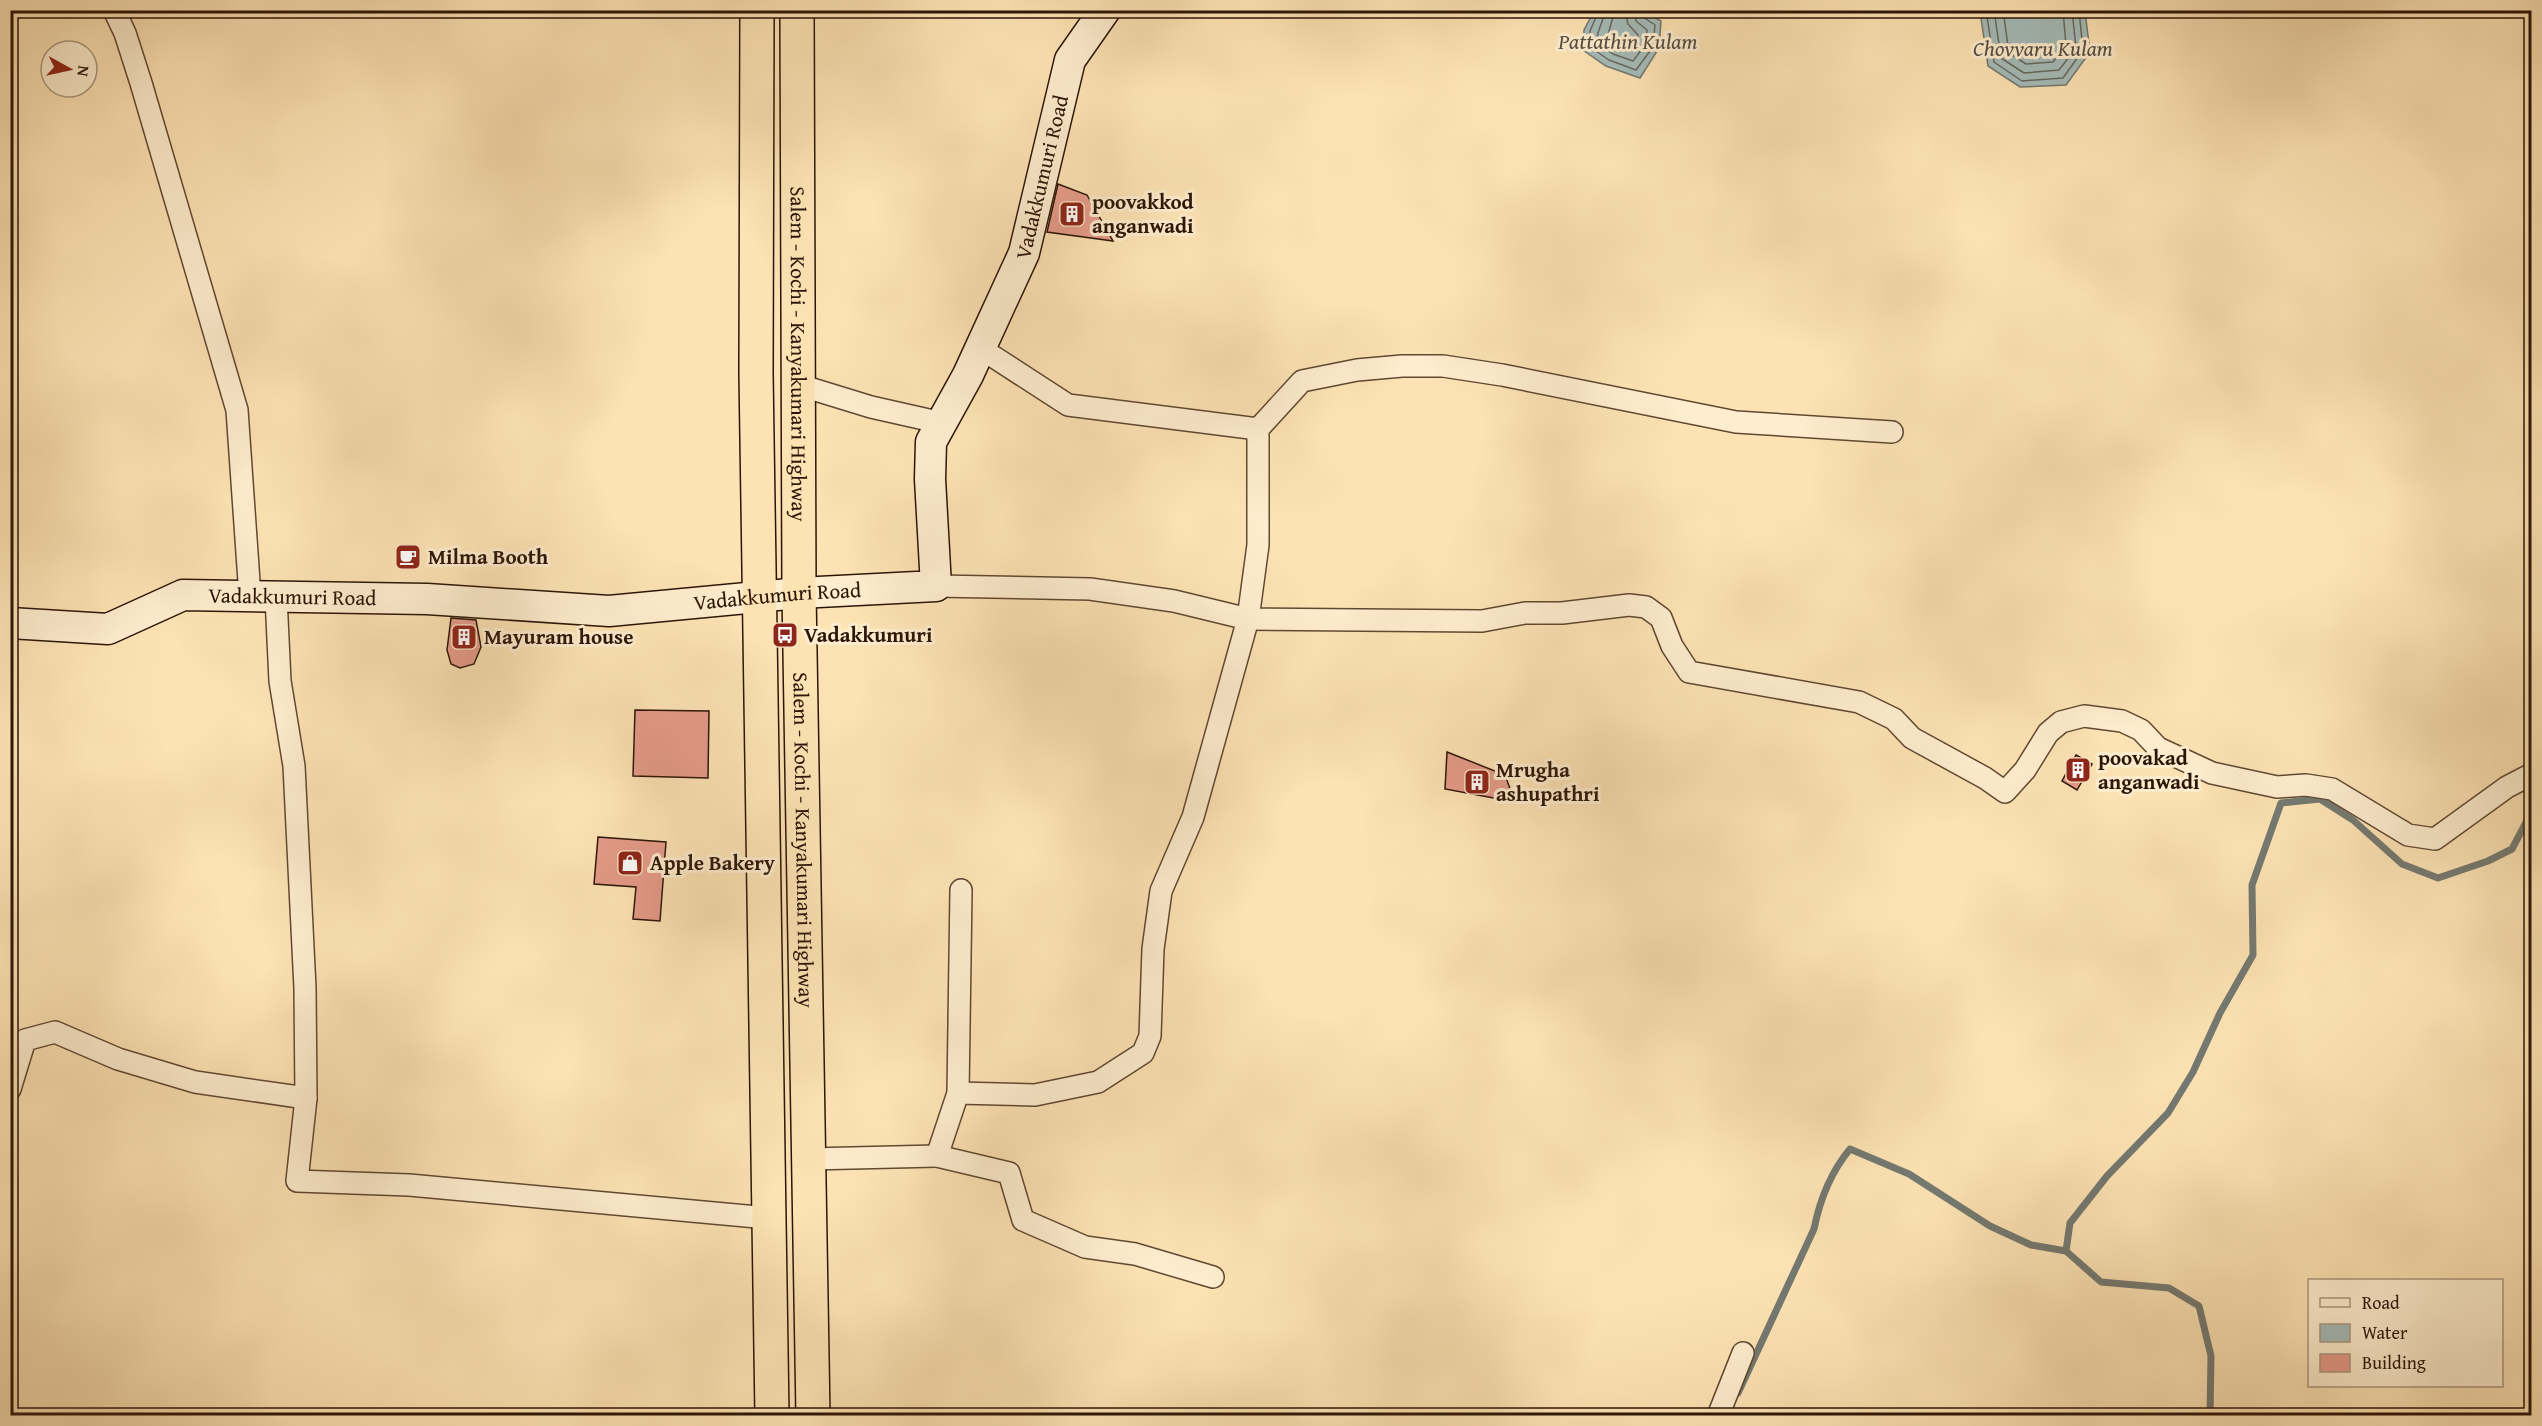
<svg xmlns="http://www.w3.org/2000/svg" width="2542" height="1426" font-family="'Gentium Book Plus',serif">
  <rect width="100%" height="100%" fill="#fde3b4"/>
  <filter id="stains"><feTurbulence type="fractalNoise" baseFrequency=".00333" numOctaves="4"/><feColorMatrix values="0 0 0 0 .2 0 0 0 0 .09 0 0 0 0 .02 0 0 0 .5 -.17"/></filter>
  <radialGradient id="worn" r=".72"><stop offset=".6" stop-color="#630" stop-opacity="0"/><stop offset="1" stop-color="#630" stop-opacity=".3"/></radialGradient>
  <g fill="#a4bbb8" stroke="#747971" stroke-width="1.5">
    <path d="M1594,11H1643L1661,21L1659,48L1640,78L1606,66L1583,50L1584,30Z"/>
    <path d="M1980,11H2085L2090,52L2066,85L2020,87L1988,66Z"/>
  </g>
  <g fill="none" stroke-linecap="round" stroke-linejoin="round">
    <g stroke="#686860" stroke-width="1.5">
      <path d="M1599,10L1590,31V47L1609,60L1636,70L1653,47L1655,25L1643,17L1641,10"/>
      <path d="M1606,10L1598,33L1597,43L1613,54L1633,61L1646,44L1647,30L1636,21L1634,10"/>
      <path d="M1615,10L1607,38L1617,45L1630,50L1637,41L1638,35L1628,24L1625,10"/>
      <path d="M1986,10L1994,62L2022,81L2063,78L2083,50L2079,10"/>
      <path d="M1994,10L2001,58L2024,73L2059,70L2076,48L2072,10"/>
      <path d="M2003,10L2009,53L2026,64L2053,62L2066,46L2063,10"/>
    </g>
    <g stroke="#747971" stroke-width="7">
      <path d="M1738,1393L1814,1229C1820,1199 1830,1173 1850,1149L1909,1174L1990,1226L2031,1245L2066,1251"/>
      <path d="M2210,1416L2211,1356L2199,1306L2169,1288L2101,1282L2066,1251L2070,1223L2107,1176L2168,1113L2193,1072L2220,1013L2253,955L2252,885L2281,803L2320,799L2353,820L2402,864L2438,878L2488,861L2512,849L2532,811"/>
    </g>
  </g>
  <g fill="#e69b8a" stroke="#2c1507" stroke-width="1.5">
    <path d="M1058,184L1087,195L1113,241L1047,232Z"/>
    <path d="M451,618L476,620L481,647L474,664L460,668L451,664L447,650Z"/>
    <path d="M635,710L709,711L708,778L633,776Z"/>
    <path d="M1447,752L1505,775L1515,802L1445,789Z"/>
    <path d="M2076,755L2092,764L2077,790L2062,781Z"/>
    <path d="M598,837L666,842L660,921L633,919L636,887L594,884Z"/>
  </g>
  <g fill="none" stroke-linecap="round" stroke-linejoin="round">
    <g stroke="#604832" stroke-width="24">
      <g id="street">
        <path d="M114,10L125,33L141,83L237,410L250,596"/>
        <path d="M980,348L1068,405L1258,429"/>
        <path d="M796,384L871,407L942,423"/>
        <path d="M936,586L1090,589L1174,601L1248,619L1482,621L1525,613H1562L1629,605L1646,607L1661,618L1672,646L1689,672L1859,702L1894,719L1912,738L1985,778L2005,792L2025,770L2048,733L2061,722L2084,716L2122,721L2141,730L2158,748L2212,773L2277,787L2306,785L2332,789L2408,835L2435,839L2507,787L2532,774"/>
        <path d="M276,597L280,681L294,766L305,988L306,1098L297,1181L409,1185L768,1218"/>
        <path d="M10,1089L25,1040L55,1032L118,1059L195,1082L306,1098"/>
        <path d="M958,1093L1035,1095L1098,1082L1143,1053L1150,1036L1153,949L1161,891L1193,817L1248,619L1258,545V429L1302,381L1357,370L1402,366H1443L1502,375L1736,422L1892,432"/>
        <path d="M937,1156L1009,1173L1023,1220L1085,1247L1135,1254L1213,1277"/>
        <path d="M809,1159L937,1156L958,1093L961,890"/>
        <path d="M1718,1416L1743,1353"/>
      </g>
    </g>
    <g stroke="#2c1507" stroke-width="33">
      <g id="secondary">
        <path id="s1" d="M10,623L108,629L183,595L427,599L609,611L799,593L936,586L930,479L931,442L968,375L1024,253L1070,60L1105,10"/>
      </g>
    </g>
    <g stroke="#2c1507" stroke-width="36">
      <g id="highway">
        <path d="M757,10L756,373L772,1416"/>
        <path id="s2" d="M797,10L799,593L813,1416"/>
      </g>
    </g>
    <use href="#street" stroke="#feedce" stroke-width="21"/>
    <use href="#secondary" stroke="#feedce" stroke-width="30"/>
    <use href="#highway" stroke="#fde3b4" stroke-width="33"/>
  </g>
  <defs>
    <g id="building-square" transform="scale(1.35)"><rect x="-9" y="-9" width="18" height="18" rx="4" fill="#8f2418" stroke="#feedce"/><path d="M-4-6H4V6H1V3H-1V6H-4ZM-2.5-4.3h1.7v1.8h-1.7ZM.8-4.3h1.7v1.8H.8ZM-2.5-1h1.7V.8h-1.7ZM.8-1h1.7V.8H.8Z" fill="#fff"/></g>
    <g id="cafe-square" transform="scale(1.35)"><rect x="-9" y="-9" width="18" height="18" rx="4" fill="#8f2418" stroke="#feedce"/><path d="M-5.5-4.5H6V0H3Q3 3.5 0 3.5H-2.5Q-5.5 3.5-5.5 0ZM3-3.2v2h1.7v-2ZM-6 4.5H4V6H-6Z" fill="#fff"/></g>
    <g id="bus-square" transform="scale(1.35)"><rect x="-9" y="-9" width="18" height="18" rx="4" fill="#8f2418" stroke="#feedce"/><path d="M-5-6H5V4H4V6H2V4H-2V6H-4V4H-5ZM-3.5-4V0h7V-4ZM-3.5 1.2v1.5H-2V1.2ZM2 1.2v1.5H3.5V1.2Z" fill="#fff"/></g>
    <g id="shop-square" transform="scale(1.35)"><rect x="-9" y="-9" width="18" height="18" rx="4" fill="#8f2418" stroke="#feedce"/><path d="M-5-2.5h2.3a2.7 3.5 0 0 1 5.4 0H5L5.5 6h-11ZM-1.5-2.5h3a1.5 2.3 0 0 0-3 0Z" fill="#fff"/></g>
  </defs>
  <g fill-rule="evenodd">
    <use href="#building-square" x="1072" y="214"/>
    <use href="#cafe-square" x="408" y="557"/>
    <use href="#bus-square" x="785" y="635"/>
    <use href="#building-square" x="464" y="637"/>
    <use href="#building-square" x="2078" y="770"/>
    <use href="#building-square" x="1477" y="782"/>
    <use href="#shop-square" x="630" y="863"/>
  </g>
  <g text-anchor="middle" stroke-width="6" stroke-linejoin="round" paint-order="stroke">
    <g font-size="21" fill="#2c1507" stroke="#feedce">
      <text dy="7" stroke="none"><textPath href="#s1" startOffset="1368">Vadakkumuri Road</textPath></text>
      <text dy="7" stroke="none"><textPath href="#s2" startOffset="344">Salem - Kochi - Kanyakumari Highway</textPath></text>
      <text dy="7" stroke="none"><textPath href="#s1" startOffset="290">Vadakkumuri Road</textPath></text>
      <text dy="7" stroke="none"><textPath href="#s1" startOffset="776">Vadakkumuri Road</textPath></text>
      <text dy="7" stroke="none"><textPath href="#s2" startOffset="830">Salem - Kochi - Kanyakumari Highway</textPath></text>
    </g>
    <g font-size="21" font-weight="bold" fill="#2c1507" stroke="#feedce" text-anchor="start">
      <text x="1092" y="209">poovakkod<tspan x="1092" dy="24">anganwadi</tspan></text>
      <text x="428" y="564">Milma Booth</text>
      <text x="804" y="642">Vadakkumuri</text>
      <text x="484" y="644">Mayuram house</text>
      <text x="2098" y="765">poovakad<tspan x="2098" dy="24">anganwadi</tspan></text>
      <text x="1496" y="777">Mrugha<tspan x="1496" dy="24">ashupathri</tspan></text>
      <text x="650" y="870">Apple Bakery</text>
    </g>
    <g font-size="22" font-style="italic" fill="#564f45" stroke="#feedce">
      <text x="1628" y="49">Pattathin Kulam</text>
      <text x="2043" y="56">Chovvaru Kulam</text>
    </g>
  </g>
  <rect width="2542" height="1426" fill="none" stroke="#fde3b4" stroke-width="36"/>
  <rect x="12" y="12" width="2518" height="1402" fill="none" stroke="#2c1507" stroke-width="3"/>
  <rect x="18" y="18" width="2506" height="1390" fill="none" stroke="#2c1507" stroke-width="1.5"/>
  <rect x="2308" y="1279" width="195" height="108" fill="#feedce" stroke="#aa977e" stroke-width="1.5"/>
  <rect x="2320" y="1298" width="30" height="9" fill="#feedce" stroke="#aa977e" stroke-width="1.5"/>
  <text x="2362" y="1309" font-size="18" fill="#2c1507">Road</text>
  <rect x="2320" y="1324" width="30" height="18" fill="#a4bbb8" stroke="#aa977e" stroke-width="1.5"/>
  <text x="2362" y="1339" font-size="18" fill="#2c1507">Water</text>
  <rect x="2320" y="1354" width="30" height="18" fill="#e69b8a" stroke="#aa977e" stroke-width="1.5"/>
  <text x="2362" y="1369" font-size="18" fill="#2c1507">Building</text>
  <g transform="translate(69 69) rotate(98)"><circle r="28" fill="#feedce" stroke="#aa977e" stroke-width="1.5"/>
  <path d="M0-4.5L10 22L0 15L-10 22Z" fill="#8f2418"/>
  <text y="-9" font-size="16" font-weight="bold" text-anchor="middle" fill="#2c1507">N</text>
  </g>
  <rect width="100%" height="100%" filter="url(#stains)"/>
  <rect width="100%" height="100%" fill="url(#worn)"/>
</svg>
